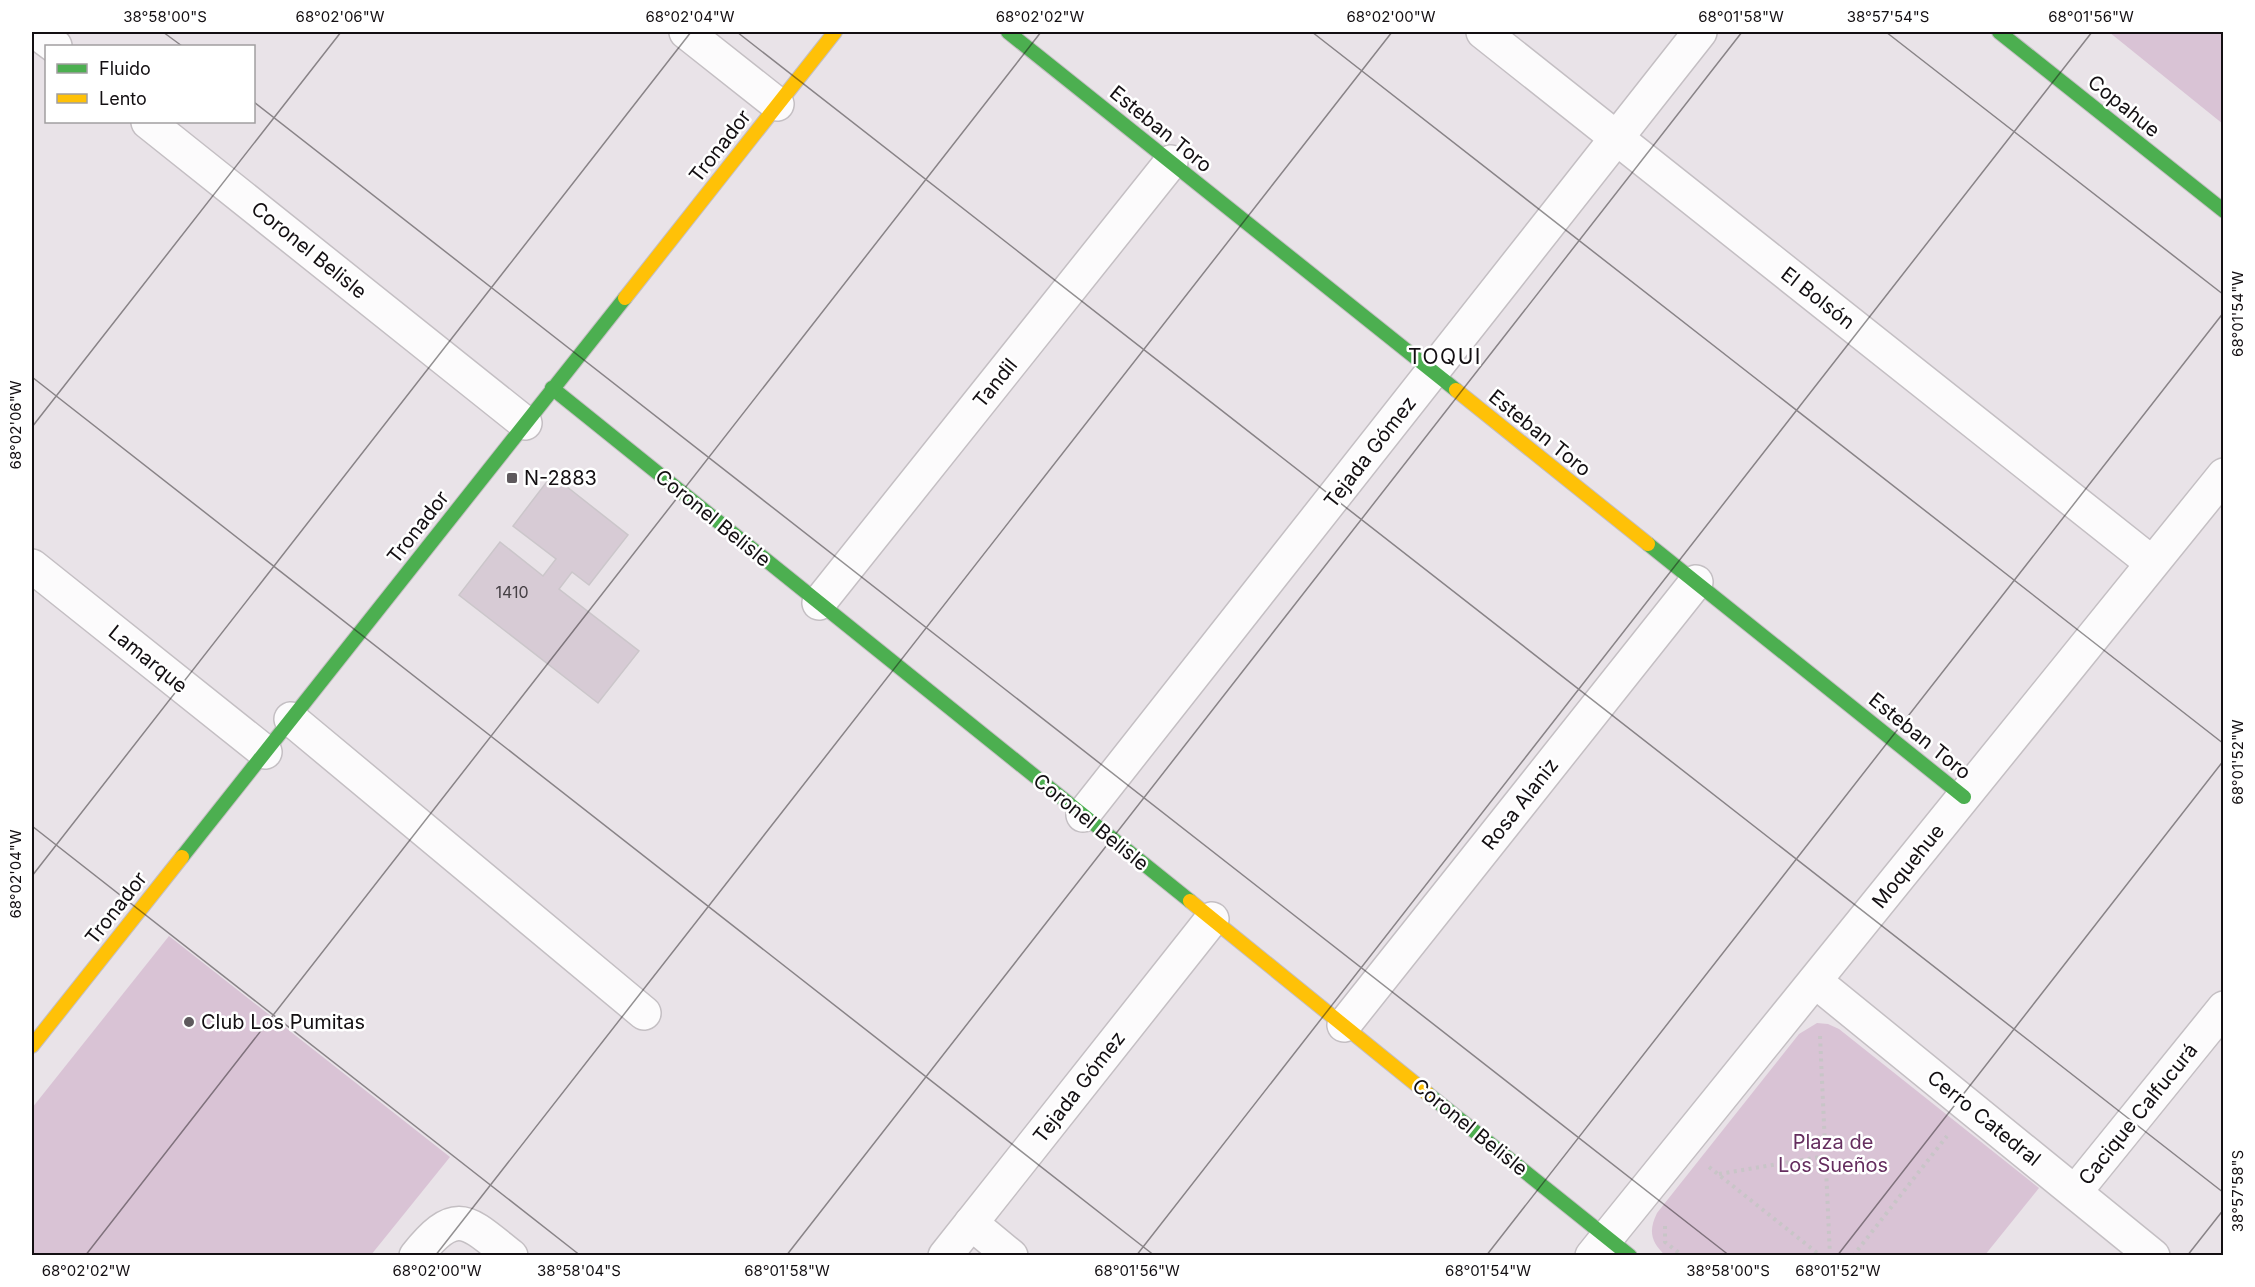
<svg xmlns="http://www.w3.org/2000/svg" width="2255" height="1287" font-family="Inter,sans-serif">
  <rect width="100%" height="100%" fill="#e9e3e8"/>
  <g fill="#d9c3d5">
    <path d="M2109,32H2223V124Z"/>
    <path d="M169,936L450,1157L371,1255H32V1108Z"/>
    <path d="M1817,1023L1828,1024L1839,1029L2039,1188L1985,1255L1666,1256C1651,1243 1648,1231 1657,1213L1799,1034Z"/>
  </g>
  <path fill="#d7cbd5" stroke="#cbc6ca" stroke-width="1.5" d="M552,475L628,535L589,585L572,572L559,589L639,651L598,703L459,595L500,542L543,576L556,559L513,526Z"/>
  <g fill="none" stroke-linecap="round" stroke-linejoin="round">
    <g stroke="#c4bfc3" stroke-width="36">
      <g id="street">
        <path d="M36,32L55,46"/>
        <path d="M686,32L777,104"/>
        <path d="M1483,32L2152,563"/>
        <path d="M148,122L525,423"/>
        <path d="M32,566L265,752"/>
        <path d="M819,603L1171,162"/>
        <path d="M291,719L644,1013"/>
        <path d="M1083,815L1700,32"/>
        <path d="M1815,981L2153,1256"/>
        <path d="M1344,1025L1696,582"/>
        <path d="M2075,1192L2224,1008"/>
        <path d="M971,1223L1011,1256"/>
        <path d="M416,1256C457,1205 467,1221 511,1256"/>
        <path d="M945,1256L1212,919"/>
        <path d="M1592,1256L2224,475"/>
      </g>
    </g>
    <g stroke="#c4bfc3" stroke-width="16">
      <g id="fast">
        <path d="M1008,32L1456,390"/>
        <path d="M1999,32L2224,211"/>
        <path d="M552,388L1190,901"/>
        <path d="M1648,544L1964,797"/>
        <path d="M182,857L625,298"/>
        <path d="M1428,1094L1630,1256"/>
      </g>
    </g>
    <g stroke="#c4bfc3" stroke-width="16">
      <g id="slow">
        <path d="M625,298L835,32"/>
        <path d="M1456,390L1648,544"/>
        <path d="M1190,901L1428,1094"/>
        <path d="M32,1046L182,857"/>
      </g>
    </g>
    <g stroke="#c8c5c7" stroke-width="4" stroke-dasharray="3 4.5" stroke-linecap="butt">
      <path d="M1820,1036L1830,1256"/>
      <path d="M1709,1167L1821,1256"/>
      <path d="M1719,1174L1826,1156"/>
      <path d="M1665,1226V1242L1683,1256"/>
      <path d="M1853,1256L1947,1136"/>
    </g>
    <use href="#street" stroke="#fcfbfc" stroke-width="33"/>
    <use href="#fast" stroke="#4caf50" stroke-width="14"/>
    <use href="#slow" stroke="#ffc107" stroke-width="14"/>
  </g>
  <path fill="none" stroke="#130f12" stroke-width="1.5" stroke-opacity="0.45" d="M163,32L182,46M737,32L2224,1193M1312,32L2224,744M1886,32L2224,295M254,102L1730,1256M32,377L1155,1256M32,427L341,32M32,826L581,1256M32,876L691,32M85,1256L1041,32M435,1256L1392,32M786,1256L1742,32M1136,1256L2092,32M1486,1256L2224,312M1837,1256L2224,760M2187,1256L2224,1209"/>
  <g fill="#5e595d" stroke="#fff" stroke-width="2">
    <rect x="506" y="472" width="12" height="12" rx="3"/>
    <circle cx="189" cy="1022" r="6"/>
  </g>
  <g text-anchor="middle" stroke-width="5" stroke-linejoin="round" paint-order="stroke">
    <g font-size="16" fill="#464045">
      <text x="512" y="598">1410</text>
    </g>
    <g font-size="20" fill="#130f12" stroke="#fff">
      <text transform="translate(2124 106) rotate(39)" y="7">Copahue</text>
      <text transform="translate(1161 129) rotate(39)" y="7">Esteban Toro</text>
      <text transform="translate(720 146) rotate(-52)" y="7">Tronador</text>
      <text transform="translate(309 250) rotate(39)" y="7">Coronel Belisle</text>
      <text transform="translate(1818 298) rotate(38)" y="7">El Bolsón</text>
      <text transform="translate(995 383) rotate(-51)" y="7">Tandil</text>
      <text transform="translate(1540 433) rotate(39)" y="7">Esteban Toro</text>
      <text transform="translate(1370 452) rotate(-52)" y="7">Tejada Gómez</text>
      <text transform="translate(713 518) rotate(39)" y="7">Coronel Belisle</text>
      <text transform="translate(418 527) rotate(-52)" y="7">Tronador</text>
      <text transform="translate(148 659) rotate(39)" y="7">Lamarque</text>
      <text transform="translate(1920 736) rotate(39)" y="7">Esteban Toro</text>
      <text transform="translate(1520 804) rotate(-52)" y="7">Rosa Alaniz</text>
      <text transform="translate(1091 822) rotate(39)" y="7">Coronel Belisle</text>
      <text transform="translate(1908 866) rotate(-51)" y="7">Moquehue</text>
      <text transform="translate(116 908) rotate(-52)" y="7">Tronador</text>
      <text transform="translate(1079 1087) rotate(-52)" y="7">Tejada Gómez</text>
      <text transform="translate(2138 1114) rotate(-51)" y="7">Cacique Calfucurá</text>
      <text transform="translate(1984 1118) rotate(39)" y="7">Cerro Catedral</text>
      <text transform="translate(1470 1127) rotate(39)" y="7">Coronel Belisle</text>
    </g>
    <g font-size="20" fill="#130f12" stroke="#fff" text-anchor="start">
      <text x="524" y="485">N-2883</text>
      <text x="201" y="1029">Club Los Pumitas</text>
    </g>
    <g font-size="20" fill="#652e5f" stroke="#fff">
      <text x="1833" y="1149">Plaza de<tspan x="1833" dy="23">Los Sueños</tspan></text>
    </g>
    <g font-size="21" letter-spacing="1.5" fill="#130f12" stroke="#fff">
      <text x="1445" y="364">TOQUI</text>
    </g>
  </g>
  <rect width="2255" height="1287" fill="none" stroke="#ffffff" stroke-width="66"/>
  <rect x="45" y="45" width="210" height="78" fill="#ffffff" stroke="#a19fa0" stroke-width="1.5"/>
  <rect x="57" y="64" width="30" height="9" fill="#4caf50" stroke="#a19fa0" stroke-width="1.5"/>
  <text x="99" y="75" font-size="18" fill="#130f12">Fluido</text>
  <rect x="57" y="94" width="30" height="9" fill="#ffc107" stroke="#a19fa0" stroke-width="1.5"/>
  <text x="99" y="105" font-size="18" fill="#130f12">Lento</text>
  <rect x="33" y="33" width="2189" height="1221" fill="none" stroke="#130f12" stroke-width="2"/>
  <g font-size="15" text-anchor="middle" fill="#130f12">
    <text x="165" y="22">38°58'00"S</text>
    <text x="340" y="22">68°02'06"W</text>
    <text x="690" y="22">68°02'04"W</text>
    <text x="1040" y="22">68°02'02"W</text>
    <text x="1391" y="22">68°02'00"W</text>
    <text x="1741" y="22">68°01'58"W</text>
    <text x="1888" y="22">38°57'54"S</text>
    <text x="2091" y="22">68°01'56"W</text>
    <text transform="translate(2238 314) rotate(-90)" y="5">68°01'54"W</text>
    <text transform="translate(16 425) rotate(-90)" y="5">68°02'06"W</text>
    <text transform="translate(2238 762) rotate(-90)" y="5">68°01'52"W</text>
    <text transform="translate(16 874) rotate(-90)" y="5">68°02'04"W</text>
    <text transform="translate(2238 1191) rotate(-90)" y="5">38°57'58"S</text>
    <text x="86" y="1276">68°02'02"W</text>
    <text x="437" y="1276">68°02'00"W</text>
    <text x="579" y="1276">38°58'04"S</text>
    <text x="787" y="1276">68°01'58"W</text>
    <text x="1137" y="1276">68°01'56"W</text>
    <text x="1488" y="1276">68°01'54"W</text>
    <text x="1728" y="1276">38°58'00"S</text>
    <text x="1838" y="1276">68°01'52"W</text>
  </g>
</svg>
